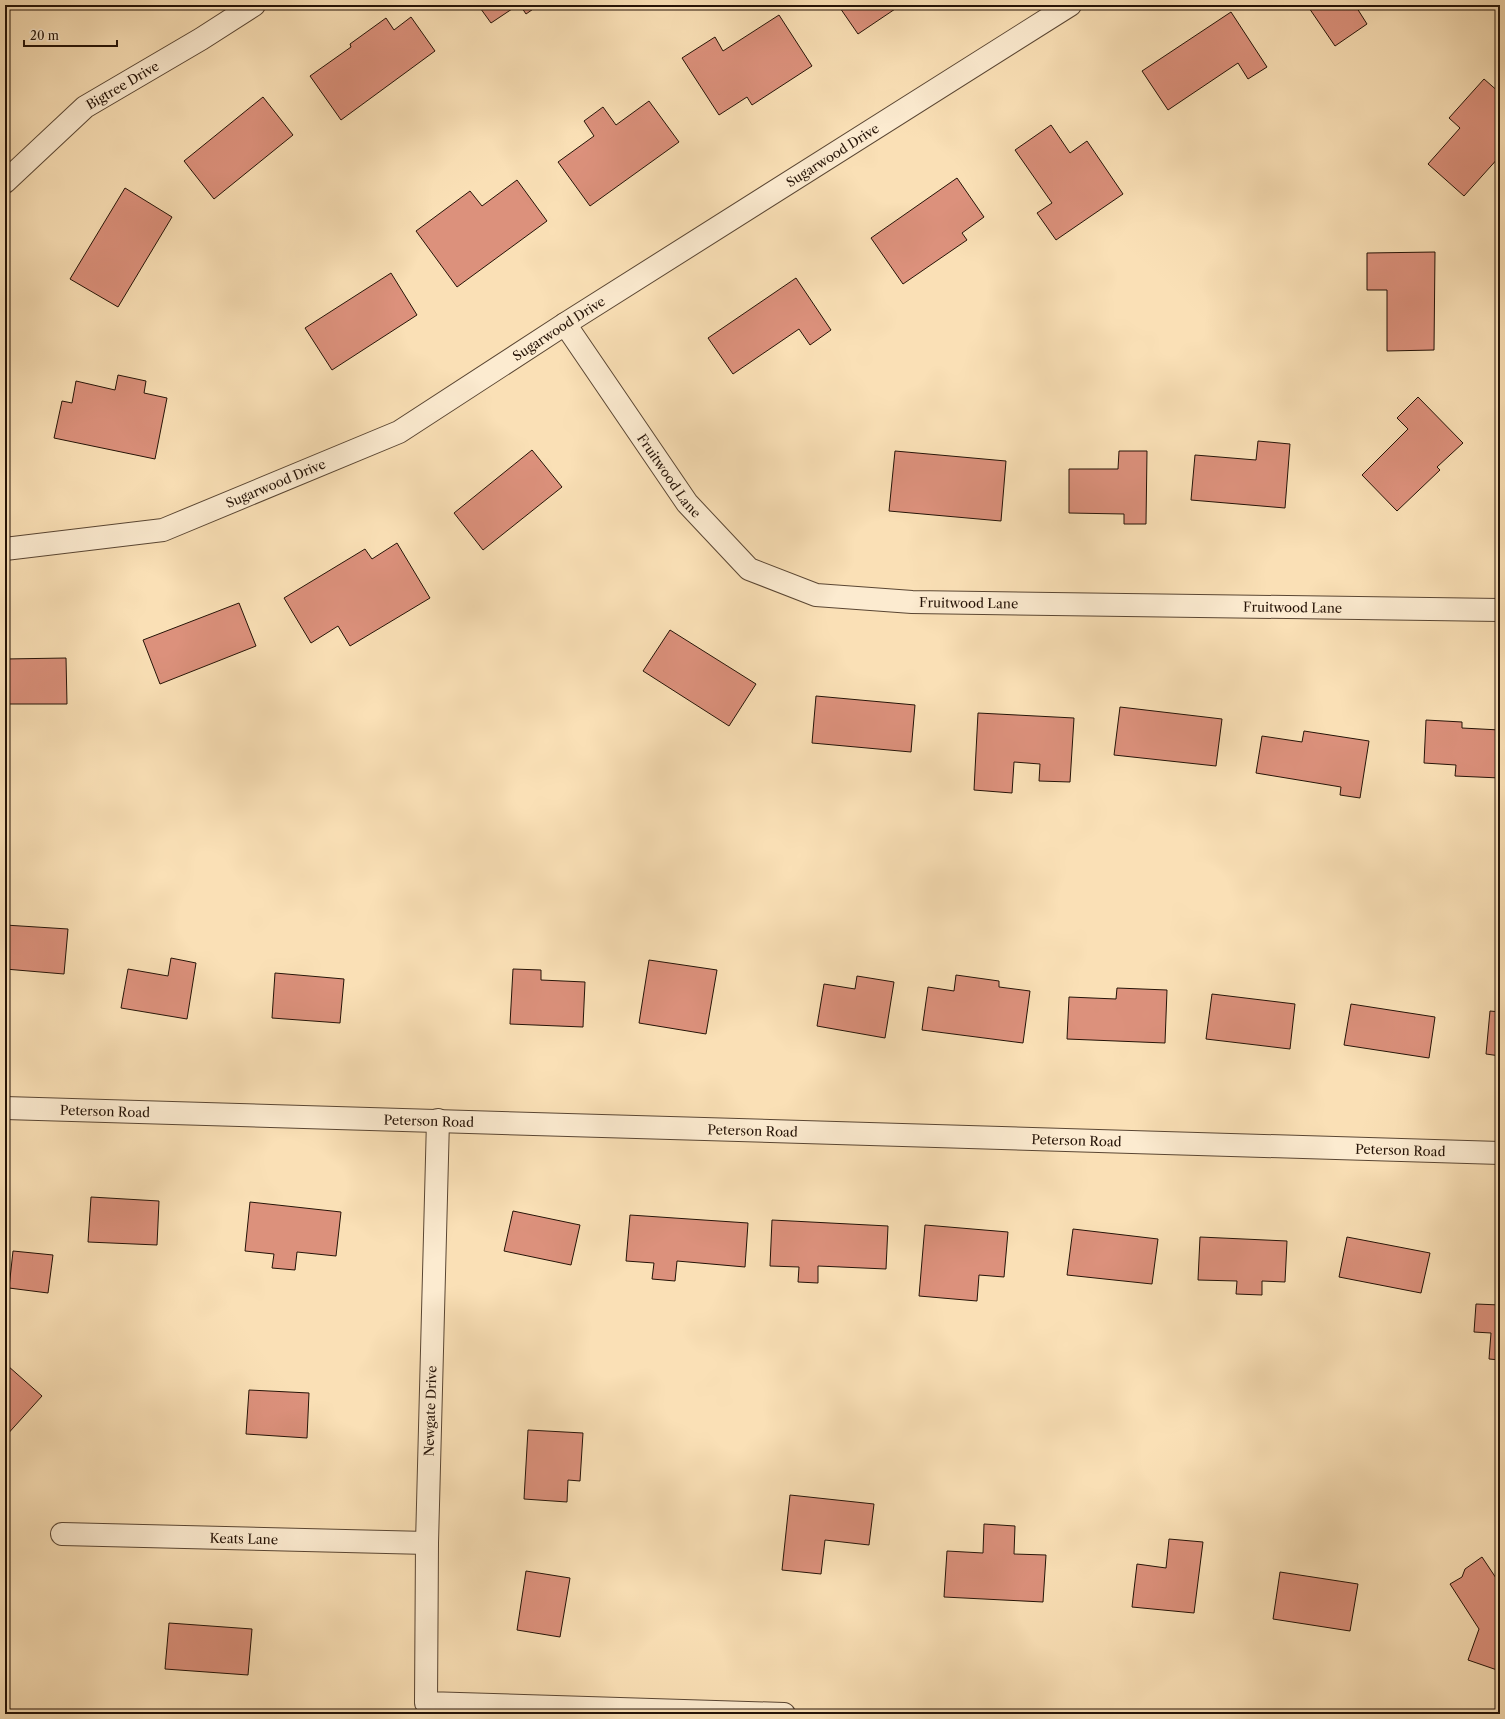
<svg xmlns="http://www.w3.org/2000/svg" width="1505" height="1719" font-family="'Libre Caslon Text',serif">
  <rect width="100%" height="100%" fill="#fae0b6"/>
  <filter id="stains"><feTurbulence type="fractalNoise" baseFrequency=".005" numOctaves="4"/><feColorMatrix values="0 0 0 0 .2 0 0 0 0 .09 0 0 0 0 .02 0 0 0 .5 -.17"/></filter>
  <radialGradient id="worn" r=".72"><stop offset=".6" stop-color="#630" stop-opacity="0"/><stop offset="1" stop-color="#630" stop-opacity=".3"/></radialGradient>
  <g fill="#dc917c" stroke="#251307">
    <path d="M478,5H518L491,23Z"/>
    <path d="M520,5H539L526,14Z"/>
    <path d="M838,5H901L858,34Z"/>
    <path d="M1307,5H1355L1367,24L1335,46Z"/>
    <path d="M1231,12L1267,67L1248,79L1238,63L1168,110L1142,71Z"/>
    <path d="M779,15L812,66L752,105L747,97L719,115L682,58L715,37L723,51Z"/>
    <path d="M411,17L435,51L341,120L310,76L351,47L350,44L386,18L394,30Z"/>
    <path d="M1484,79L1500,93V156L1464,196L1428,164L1460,128L1449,118Z"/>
    <path d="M263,97L293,135L214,199L184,161Z"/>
    <path d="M649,101L679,142L590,206L558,162L594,136L584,121L603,107L616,125Z"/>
    <path d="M1051,125L1070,153L1087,141L1123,194L1056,240L1037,213L1052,203L1015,150Z"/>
    <path d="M957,178L984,217L962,233L967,240L903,284L871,238Z"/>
    <path d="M517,180L547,221L457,287L416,231L470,191L482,206Z"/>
    <path d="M125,188L172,217L118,307L70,279Z"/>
    <path d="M1435,252L1434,350L1387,351V290H1367V253Z"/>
    <path d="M391,273L417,315L332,370L305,328Z"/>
    <path d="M796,278L831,330L810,345L799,329L733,374L708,338Z"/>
    <path d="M118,375L146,381L144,393L167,398L155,459L54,438L62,401L72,403L76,381L115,390Z"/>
    <path d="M1418,397L1463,443L1437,467L1440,470L1397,511L1362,475L1408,429L1397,418Z"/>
    <path d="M1258,441L1290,444L1285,508L1191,500L1195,455L1256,460Z"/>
    <path d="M532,450L562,487L483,550L454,513Z"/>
    <path d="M895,451L1006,461L1001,521L889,511Z"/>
    <path d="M1119,451H1147L1146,524H1124V514L1069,513V469H1118Z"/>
    <path d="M397,543L430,598L350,646L338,626L311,643L284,598L365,549L372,559Z"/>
    <path d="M239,603L256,646L160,684L143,640Z"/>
    <path d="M670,630L756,684L729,726L643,671Z"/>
    <path d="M66,658L67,704H5V659Z"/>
    <path d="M816,696L915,705L911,752L812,743Z"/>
    <path d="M1120,707L1222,719L1216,766L1114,755Z"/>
    <path d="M978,713L1074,718L1070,782L1039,781L1040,764L1014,762L1012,793L974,790Z"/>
    <path d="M1426,720L1462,722V728L1500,730V778L1455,776L1456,765L1424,763Z"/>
    <path d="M1304,731L1369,741L1360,798L1340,795L1341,787L1256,773L1262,736L1302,742Z"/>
    <path d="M5,925L68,929L64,974L5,969Z"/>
    <path d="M171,958L196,963L187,1019L121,1008L128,969L168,976Z"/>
    <path d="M649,960L717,970L706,1034L639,1023Z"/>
    <path d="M513,969L541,970V980L585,982L583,1027L510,1024Z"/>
    <path d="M275,973L344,979L340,1023L272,1018Z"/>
    <path d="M956,975L999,981V987L1030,991L1023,1043L922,1030L928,987L954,991Z"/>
    <path d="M857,976L894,982L885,1038L817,1026L824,984L855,989Z"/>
    <path d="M1117,988L1167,990L1165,1043L1067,1039L1069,997L1116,999Z"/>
    <path d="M1212,994L1295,1004L1290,1049L1206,1039Z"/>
    <path d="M1351,1004L1435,1017L1429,1058L1344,1045Z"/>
    <path d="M1490,1011L1500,1012V1056L1486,1054Z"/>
    <path d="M5,1196H8L5,1240Z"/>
    <path d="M91,1197L159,1201L157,1245L88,1242Z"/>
    <path d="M250,1202L341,1212L336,1256L297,1252L295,1270L272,1268L274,1254L245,1251Z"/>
    <path d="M513,1211L580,1225L571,1265L504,1251Z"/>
    <path d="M630,1215L748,1223L745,1267L677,1261L675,1281L652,1279L654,1263L626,1261Z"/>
    <path d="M772,1220L888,1226L886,1269L818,1266V1283L798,1282L799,1267L770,1266Z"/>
    <path d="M925,1225L1008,1232L1004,1277L979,1275L977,1301L919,1296Z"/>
    <path d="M1073,1229L1158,1239L1152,1284L1067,1275Z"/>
    <path d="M1200,1237L1287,1241L1285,1282L1262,1281V1295L1236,1294L1237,1281L1198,1280Z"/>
    <path d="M1347,1237L1430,1253L1421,1293L1339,1277Z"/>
    <path d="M13,1251L53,1255L48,1293L9,1288Z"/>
    <path d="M1476,1304L1500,1305V1360L1489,1359L1491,1333L1474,1332Z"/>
    <path d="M8,1366L42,1396L5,1437V1369Z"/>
    <path d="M249,1390L309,1393L307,1438L246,1434Z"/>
    <path d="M528,1430L583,1433L580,1481L568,1480L567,1502L524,1499Z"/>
    <path d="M790,1495L874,1504L869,1545L825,1540L821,1574L782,1570Z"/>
    <path d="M984,1524L1015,1526L1014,1554L1046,1555L1043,1602L944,1597L947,1551L983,1553Z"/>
    <path d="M1169,1539L1203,1542L1194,1613L1132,1607L1137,1564L1166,1568Z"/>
    <path d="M1482,1557L1496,1578L1500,1576V1671L1468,1660L1479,1629L1450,1584L1462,1577L1465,1569Z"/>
    <path d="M526,1571L570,1578L560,1637L517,1630Z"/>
    <path d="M1280,1572L1358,1584L1350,1631L1273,1619Z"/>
    <path d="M169,1623L252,1629L248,1675L165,1669Z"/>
  </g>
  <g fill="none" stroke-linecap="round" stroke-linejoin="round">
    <g stroke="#5a4633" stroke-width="24">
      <g id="minor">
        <path id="s1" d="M5,182L85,107L201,39L254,5"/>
        <path id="s2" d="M565,324L687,503L749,569L816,595L912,602L1500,610"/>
        <path id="s3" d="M5,549L163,530L399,432L565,324L1070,5"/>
        <path id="s4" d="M5,1108L1500,1153"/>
        <path d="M438,1120L427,1543L426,1703L784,1714"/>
        <path id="s5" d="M62,1534L427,1543"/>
      </g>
    </g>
    <use href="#minor" stroke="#fcebd0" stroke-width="22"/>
  </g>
  <g text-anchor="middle" stroke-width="3" stroke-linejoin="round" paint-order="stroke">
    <g font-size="13" fill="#251307" stroke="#fcebd0">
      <text dy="5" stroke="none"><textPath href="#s1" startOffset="153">Bigtree Drive</textPath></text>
      <text dy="5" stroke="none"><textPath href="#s3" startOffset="929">Sugarwood Drive</textPath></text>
      <text dy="5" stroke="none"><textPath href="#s3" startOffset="605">Sugarwood Drive</textPath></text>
      <text dy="5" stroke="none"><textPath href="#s2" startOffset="184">Fruitwood Lane</textPath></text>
      <text dy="5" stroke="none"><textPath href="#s3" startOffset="281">Sugarwood Drive</textPath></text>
      <text dy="5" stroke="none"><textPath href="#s2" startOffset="532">Fruitwood Lane</textPath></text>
      <text dy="5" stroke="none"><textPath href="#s2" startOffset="856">Fruitwood Lane</textPath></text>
      <text dy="5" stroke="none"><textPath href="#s4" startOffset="100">Peterson Road</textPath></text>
      <text dy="5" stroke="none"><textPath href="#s4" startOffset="424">Peterson Road</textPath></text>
      <text dy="5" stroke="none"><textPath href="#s4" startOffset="748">Peterson Road</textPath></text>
      <text dy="5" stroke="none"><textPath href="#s4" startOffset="1072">Peterson Road</textPath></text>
      <text dy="5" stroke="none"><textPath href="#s4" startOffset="1396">Peterson Road</textPath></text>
      <text transform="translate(430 1411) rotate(-88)" y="5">Newgate Drive</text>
      <text dy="5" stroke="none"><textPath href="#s5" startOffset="182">Keats Lane</textPath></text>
    </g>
  </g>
  <rect width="1505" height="1719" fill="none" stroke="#fae0b6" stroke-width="20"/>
  <rect x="6" y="6" width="1493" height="1707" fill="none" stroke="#251307" stroke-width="2"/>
  <rect x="10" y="10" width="1485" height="1699" fill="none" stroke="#251307"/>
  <path d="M24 40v6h93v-6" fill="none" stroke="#251307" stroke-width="2"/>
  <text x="30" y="40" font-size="12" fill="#251307" stroke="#fcebd0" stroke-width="3" paint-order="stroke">20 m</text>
  <rect width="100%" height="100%" filter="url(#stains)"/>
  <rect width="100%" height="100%" fill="url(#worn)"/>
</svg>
